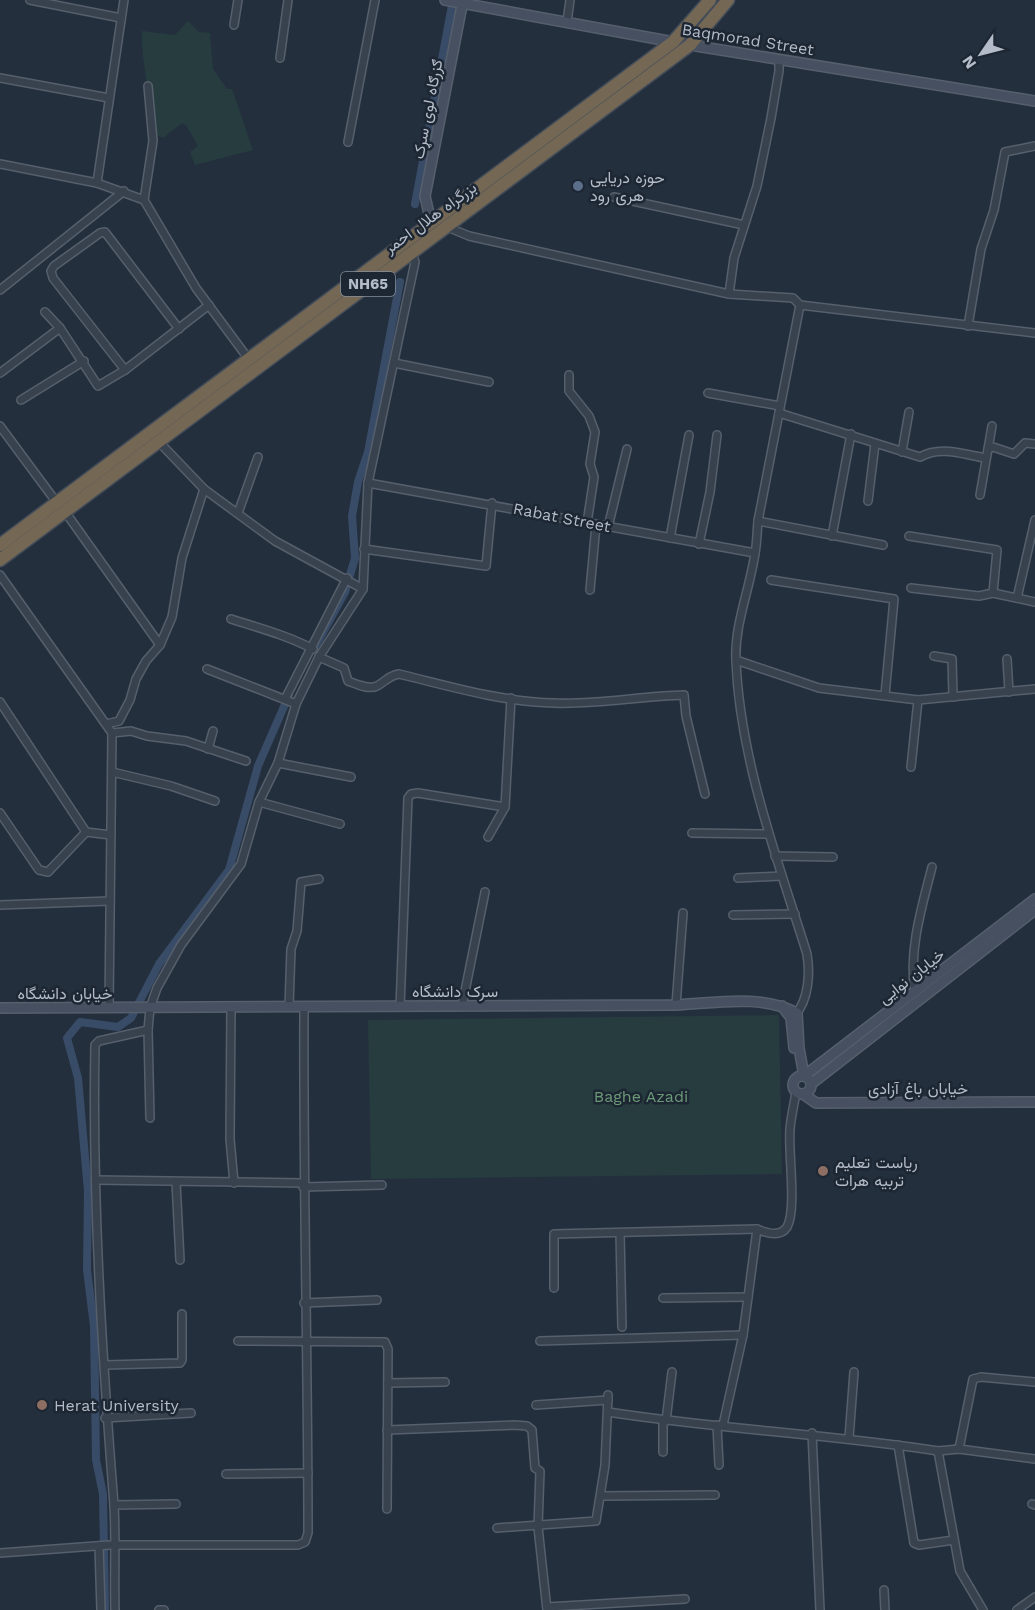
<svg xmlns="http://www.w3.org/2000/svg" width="1035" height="1610" font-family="'Work Sans',Vazirmatn,sans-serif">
  <rect width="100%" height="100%" fill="#242f3e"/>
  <g fill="#263c3f">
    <path d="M188,21L199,32L210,33L213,69L227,89H232L253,150L195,165L190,152L198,146L186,125L182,123L163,138L157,135C151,100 141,66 142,31L175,35Z"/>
    <path d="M779,1015L782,1174L371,1179L368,1020Z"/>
  </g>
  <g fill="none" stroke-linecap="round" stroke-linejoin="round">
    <g stroke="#394c67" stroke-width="8">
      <path d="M415,204L453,0"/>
      <path d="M316,645L345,592L355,558L352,516L358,482L368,452L400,282"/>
      <path d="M105,1610L103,1494L96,1460L94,1326L87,1270L88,1191L78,1078L67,1038L80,1022L118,1027L131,1018L159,964L229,870L258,766L289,695"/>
    </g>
    <g stroke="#565f6c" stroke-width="10">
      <g id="street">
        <path d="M30,0L121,18"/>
        <path d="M567,22L570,0"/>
        <path d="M234,25L238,0"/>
        <path d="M280,58L288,0"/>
        <path d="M0,78L109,98"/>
        <path d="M348,142L375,0"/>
        <path d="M0,164L97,183L144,200L196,288L250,361"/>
        <path d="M97,183L124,0"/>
        <path d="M614,197L744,225"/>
        <path d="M144,200L153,141L148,86"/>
        <path d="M445,226L469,236L729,294L793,298L800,305L1035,333"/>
        <path d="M0,290L124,191"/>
        <path d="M729,294L734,258L757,186L771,118L779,71V60"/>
        <path d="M45,312L60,328L98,386L125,370L209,305"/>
        <path d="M968,326L981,249L994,210L1005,152L1035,146"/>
        <path d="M394,363L489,382"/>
        <path d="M125,370L53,278L51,271L54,266L100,233L105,232L179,329"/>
        <path d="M0,373L60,328"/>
        <path d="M569,375V391L589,416L595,432L590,464L594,477L587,523"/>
        <path d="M708,393L780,406"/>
        <path d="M21,400L84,361"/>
        <path d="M779,413L920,457C942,445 964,455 986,458"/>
        <path d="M0,426L57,503"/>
        <path d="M160,443L204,489L275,541L363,589"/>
        <path d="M988,449L992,426"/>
        <path d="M902,452L909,412"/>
        <path d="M368,483L755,553"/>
        <path d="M980,495L988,449L993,447L1014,454L1025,443L1035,444"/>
        <path d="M868,501L875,444"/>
        <path d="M66,513L160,645"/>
        <path d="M238,513L258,457"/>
        <path d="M758,521L883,545"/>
        <path d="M608,527L627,449"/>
        <path d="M832,536L851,434"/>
        <path d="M909,536L997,550L993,593"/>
        <path d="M670,538L689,435"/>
        <path d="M699,544L710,492L717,435"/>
        <path d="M364,549L486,566L492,503"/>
        <path d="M0,575L112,733L109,1008"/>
        <path d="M771,580L894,599L885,695"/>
        <path d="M911,588L979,596L993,593L1035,602"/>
        <path d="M590,590L596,525"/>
        <path d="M1017,598L1035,520"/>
        <path d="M231,619C259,628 286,635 313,649"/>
        <path d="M934,656L952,659L953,697"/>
        <path d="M319,657L344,668L348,681C356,684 369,690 377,686C386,681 388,676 399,674C449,686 502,702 554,703C597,705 640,696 684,695L686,716L705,794"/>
        <path d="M1007,659L1009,692"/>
        <path d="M736,660L819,688L918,700L1035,689"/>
        <path d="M207,669L296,704"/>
        <path d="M285,699L347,578"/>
        <path d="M0,702L86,832L111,835"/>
        <path d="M106,724L119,721L130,700L136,679L146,661L160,645L172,617L182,558L204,489"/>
        <path d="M112,733L131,731L147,736L186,741L246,761"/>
        <path d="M208,749L213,731"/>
        <path d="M278,763L351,777"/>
        <path d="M911,767L918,700"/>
        <path d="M112,772L171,786L215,801"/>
        <path d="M259,802L340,824"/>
        <path d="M0,813L39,870L48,872L86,832"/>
        <path d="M692,833L768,834"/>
        <path d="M488,837L505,807L511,698"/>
        <path d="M775,856L833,857"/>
        <path d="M738,878L781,876"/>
        <path d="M0,905L110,901"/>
        <path d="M733,915L795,914"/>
        <path d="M915,992C908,952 922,906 932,867"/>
        <path d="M676,1005L683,913"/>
        <path d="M462,1006L485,892"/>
        <path d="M289,1007L291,949L297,931L301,882L319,879"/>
        <path d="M400,1007L408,798L411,794L418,793L505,807"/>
        <path d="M231,1008L230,1139L234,1183"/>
        <path d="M795,1015C809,1000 810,973 807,954C778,861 740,760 736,661C734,625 750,589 755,553C757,543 757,532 758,521L800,305"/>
        <path d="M150,1118L148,1030L150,1008L157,988L181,945L241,864L259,802L278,763L296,704L319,657L363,589L368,483L415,262L411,251"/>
        <path d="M97,1180L303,1183"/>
        <path d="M176,1182L180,1260"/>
        <path d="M303,1187L382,1185"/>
        <path d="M620,1233L622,1327"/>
        <path d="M554,1288V1234L757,1229"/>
        <path d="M663,1298L748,1297"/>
        <path d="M304,1303L377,1300"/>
        <path d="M238,1341L385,1342L388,1349L387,1509"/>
        <path d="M540,1341L743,1335"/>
        <path d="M105,1365L180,1363L182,1360V1314"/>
        <path d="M388,1383L445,1382"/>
        <path d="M536,1405L608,1400"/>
        <path d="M608,1412C717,1429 828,1434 938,1451L959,1449L1035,1459"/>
        <path d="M105,1418L191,1413"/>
        <path d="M666,1421L672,1372"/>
        <path d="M717,1425L719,1465"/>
        <path d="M723,1425L743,1335L757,1229C766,1233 780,1238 787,1227C797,1209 788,1153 790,1129C791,1117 794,1105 796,1092"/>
        <path d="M387,1430L514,1425L527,1426L532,1430L535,1468L540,1471L538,1527L547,1610"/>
        <path d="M812,1433L820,1610"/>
        <path d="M849,1438L854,1372"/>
        <path d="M898,1445L914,1543L919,1545L954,1540"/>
        <path d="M959,1449L973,1379L981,1377L1035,1382"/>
        <path d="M938,1451L960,1571L983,1610"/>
        <path d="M663,1452V1421"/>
        <path d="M226,1474L308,1473"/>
        <path d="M601,1496L715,1495"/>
        <path d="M1032,1504L1035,1505"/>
        <path d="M114,1505L176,1504"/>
        <path d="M497,1528L596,1521L605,1465L608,1395"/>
        <path d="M99,1546L101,1610"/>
        <path d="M0,1553L109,1545H298L305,1542L308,1533C308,1358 303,1183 304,1007"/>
        <path d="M884,1590L885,1610"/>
        <path d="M547,1607L685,1599"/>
        <path d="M115,1610C114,1575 116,1540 114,1505C102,1353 92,1198 95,1045L99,1041L148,1030"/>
        <path d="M159,1610H164"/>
        <path d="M1017,1610L1035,1597"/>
      </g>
    </g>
    <g stroke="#565f6c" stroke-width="12">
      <g id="secondary">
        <path d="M445,0L690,45L1035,101"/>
        <path d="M431,223L425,196L463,0"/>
        <path d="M782,1006L791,1018L794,1048"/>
        <path d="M0,1008L676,1005C716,1003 761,994 797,1013L799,1048L804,1076L1035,899"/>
        <circle cx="802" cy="1085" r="9"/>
        <path d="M811,1084L1035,910"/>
        <path d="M803,1094L816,1103L1035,1102"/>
      </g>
    </g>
    <g stroke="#434c59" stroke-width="15">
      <g id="highway">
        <path d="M0,545L673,42L710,0"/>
        <path d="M0,560L690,45L728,0"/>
      </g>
    </g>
    <use href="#street" stroke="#38414e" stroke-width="7"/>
    <use href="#secondary" stroke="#465061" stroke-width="9"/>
    <use href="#highway" stroke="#746855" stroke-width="12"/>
  </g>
  <circle fill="#5c6f8a" stroke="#1d2633" stroke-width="2" cx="578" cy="186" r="6"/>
  <g fill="#8d6e63" stroke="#1d2633" stroke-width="2">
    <circle cx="823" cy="1171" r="6"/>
    <circle cx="42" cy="1405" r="6"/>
  </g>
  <g text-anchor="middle" stroke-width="5" stroke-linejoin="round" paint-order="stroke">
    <rect fill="#1d2633" stroke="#878f9c" stroke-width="1.5" x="341" y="272" width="54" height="24" rx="4.5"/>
    <g font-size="15" font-weight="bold" fill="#b4bcc9">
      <text x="368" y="289">NH65</text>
    </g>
    <g font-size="16" fill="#b4bcc9" stroke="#1d2633">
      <text transform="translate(748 39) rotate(9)" y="6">Baqmorad Street</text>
      <text transform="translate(427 109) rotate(-79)" y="6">ګزرګاه لوی سړک</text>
      <text transform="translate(430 217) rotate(-36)" y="6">بزرگراه هلال احمر</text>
      <text transform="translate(562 517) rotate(11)" y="6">Rabat Street</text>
      <text transform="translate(911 976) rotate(-38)" y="6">خیابان نوایی</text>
      <text x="455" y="997">سرک دانشگاه</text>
      <text x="65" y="999">خیابان دانشگاه</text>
      <text x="918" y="1094">خیابان باغ آزادی</text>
    </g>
    <g font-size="16" fill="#b4bcc9" stroke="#1d2633" text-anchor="start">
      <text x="590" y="183">حوزه دریایی<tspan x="590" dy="18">هری رود</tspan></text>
      <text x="835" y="1168">ریاست تعلیم<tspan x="835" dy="18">تربیه هرات</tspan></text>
      <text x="54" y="1411">Herat University</text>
    </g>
    <g font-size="16" fill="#6b9a76" stroke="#1d2633">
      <text x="641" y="1102">Baghe Azadi</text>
    </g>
  </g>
  <g transform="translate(981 54) rotate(235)" stroke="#1d2633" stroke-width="4.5" paint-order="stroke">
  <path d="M0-4.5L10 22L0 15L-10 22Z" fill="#b4bcc9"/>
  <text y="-9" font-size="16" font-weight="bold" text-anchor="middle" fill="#b4bcc9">N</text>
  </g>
</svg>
